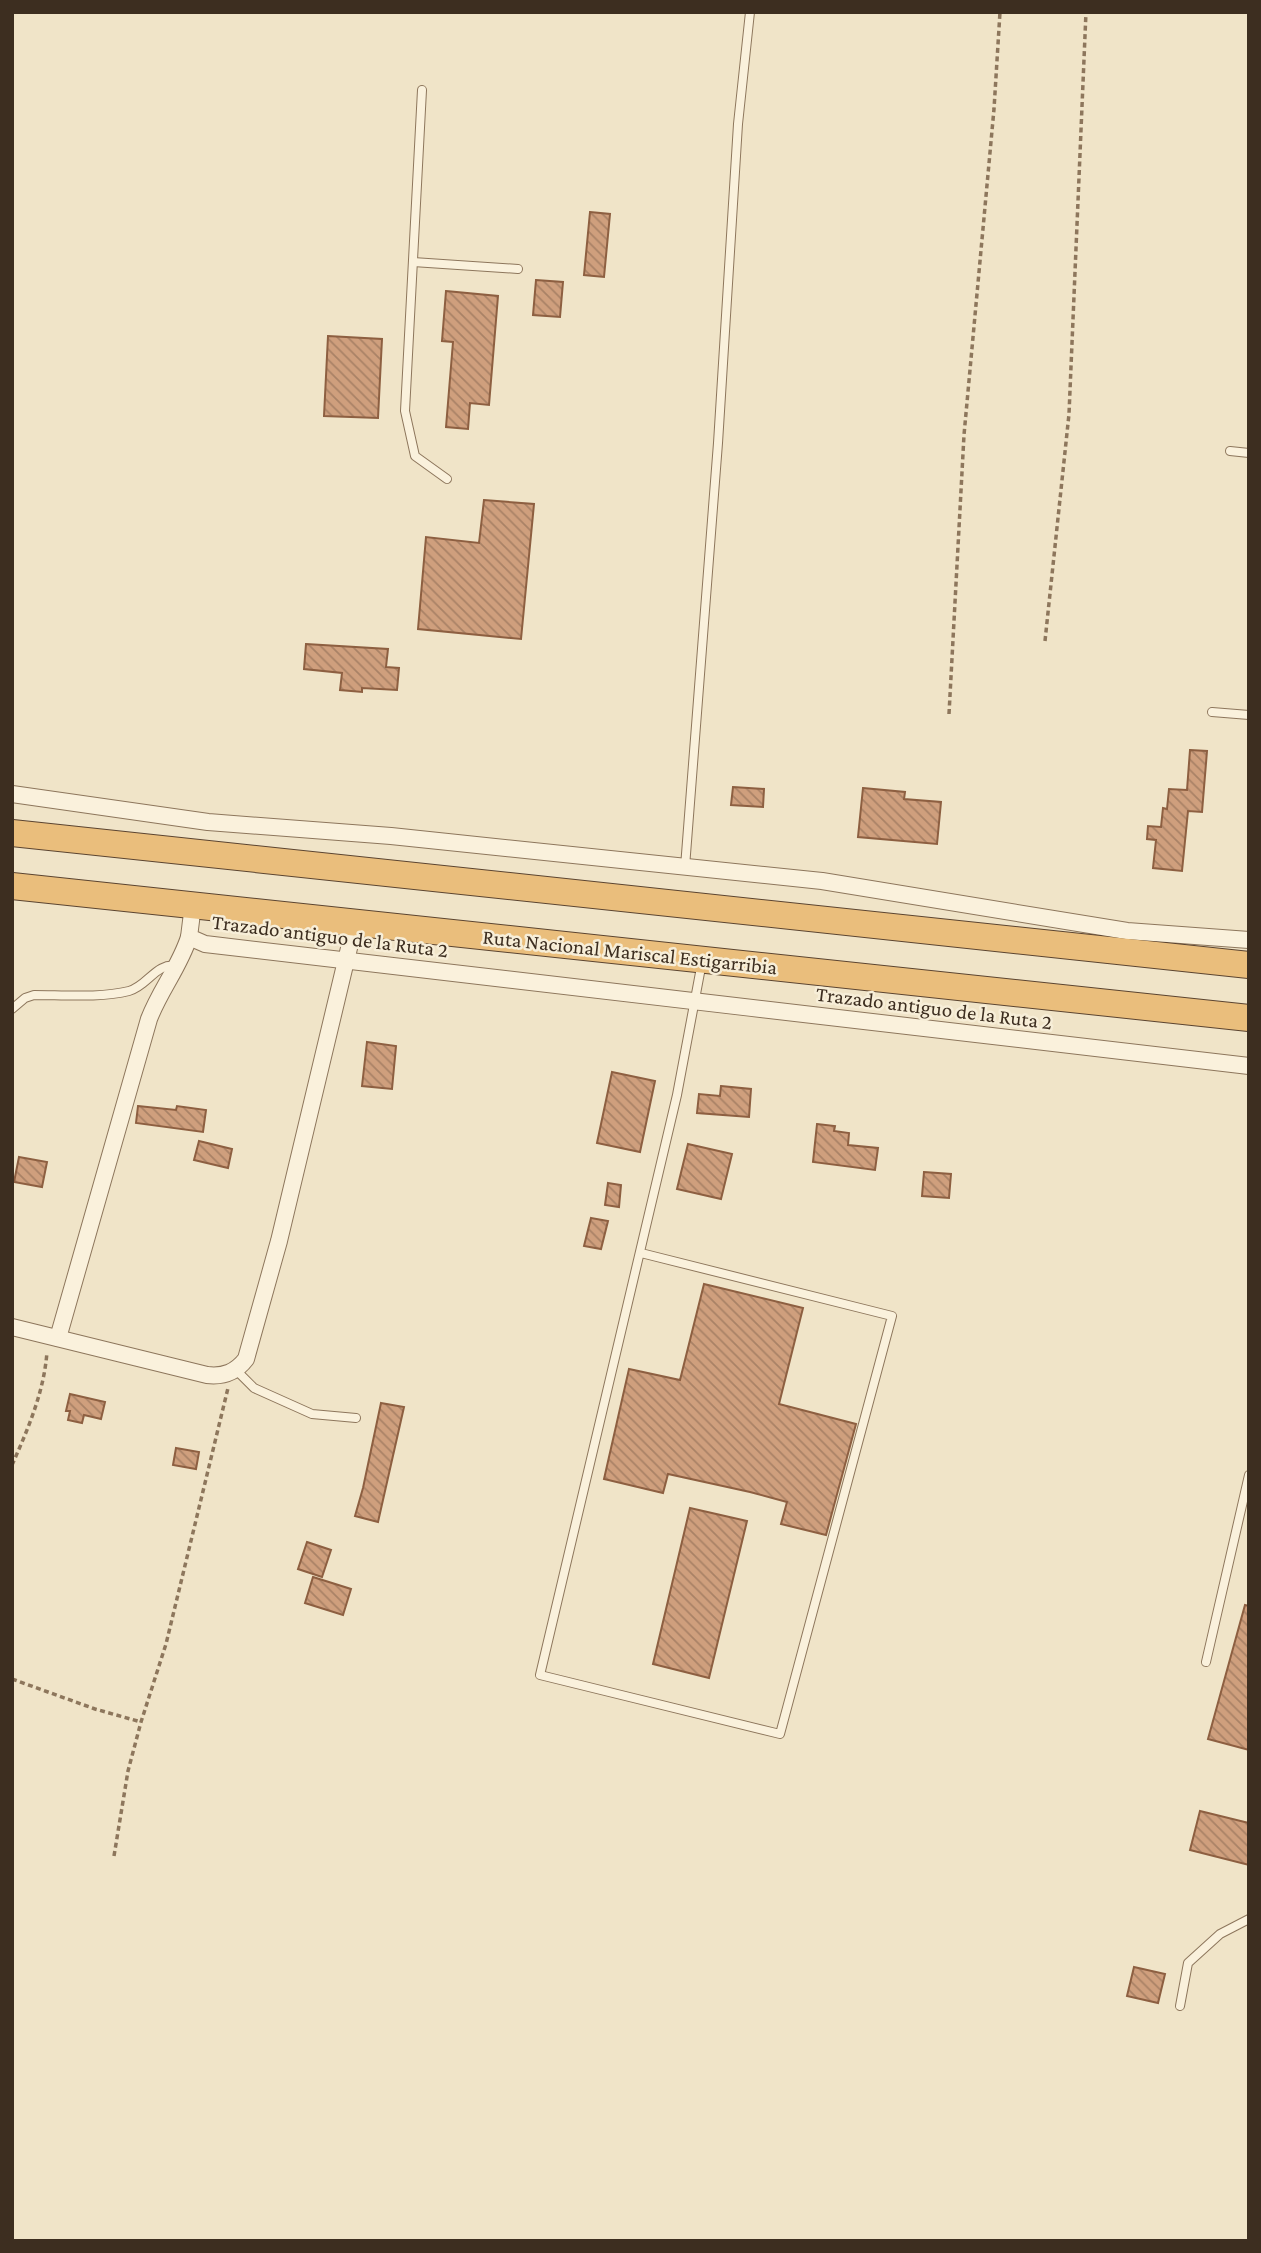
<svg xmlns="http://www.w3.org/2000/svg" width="1261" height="2253" font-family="'Crimson Pro',serif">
  <defs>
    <pattern id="building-back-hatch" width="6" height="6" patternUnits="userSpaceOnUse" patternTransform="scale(1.75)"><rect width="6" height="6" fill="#cf9f7d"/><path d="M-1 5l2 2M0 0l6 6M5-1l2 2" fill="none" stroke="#a98266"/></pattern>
  </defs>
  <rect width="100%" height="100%" fill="#f0e4c8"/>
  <g fill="url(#building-back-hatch)" stroke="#8d5f41" stroke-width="2">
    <path d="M590,212L610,214L604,277L584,275Z"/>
    <path d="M536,280L563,282L560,317L533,315Z"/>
    <path d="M446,291L498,296L489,405L470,403L468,429L446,427L453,342L442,341Z"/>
    <path d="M328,336L382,339L378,418L324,416Z"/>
    <path d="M484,500L534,504L521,639L418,629L426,537L479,543Z"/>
    <path d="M306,644L388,649L386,667L399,668L397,690L362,688V692L340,690L342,673L304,669Z"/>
    <path d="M1190,750L1207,751L1202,812L1188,811L1182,871L1153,868L1156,840L1147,839L1148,826L1161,827L1163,808L1167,809L1169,789L1187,790Z"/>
    <path d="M733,787L764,789L763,807L731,805Z"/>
    <path d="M863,788L905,792L904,799L941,802L937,844L858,837Z"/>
    <path d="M367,1042L396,1046L392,1089L362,1086Z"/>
    <path d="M612,1072L655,1081L640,1152L597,1143Z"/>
    <path d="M721,1086L751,1089L749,1117L697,1113L699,1094L720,1096Z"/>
    <path d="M138,1106L176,1110L177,1106L206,1110L203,1132L136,1123Z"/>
    <path d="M817,1124L835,1126L834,1131L849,1133L848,1145L878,1148L875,1170L813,1162Z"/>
    <path d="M199,1141L232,1149L228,1168L194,1160Z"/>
    <path d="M688,1144L732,1154L721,1199L677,1189Z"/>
    <path d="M19,1157L47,1162L42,1187L14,1182Z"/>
    <path d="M924,1172L951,1174L949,1198L922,1196Z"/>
    <path d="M608,1183L621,1185L619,1207L605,1205Z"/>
    <path d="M591,1218L608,1221L601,1249L584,1246Z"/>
    <path d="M704,1284L803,1308L779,1404L856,1424L826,1535L781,1524L787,1502L750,1492L668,1474L663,1493L604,1479L629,1369L680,1380Z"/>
    <path d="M70,1394L105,1402L101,1419L84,1415L82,1423L68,1420L70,1411H66Z"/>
    <path d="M381,1403L404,1407L378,1522L355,1516L363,1488Z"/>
    <path d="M176,1448L199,1452L196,1469L173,1465Z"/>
    <path d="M690,1508L747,1521L709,1678L653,1664Z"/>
    <path d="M307,1542L331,1550L322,1577L298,1569Z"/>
    <path d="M313,1577L351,1589L343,1615L305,1603Z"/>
    <path d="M1245,1605L1249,1606V1750L1208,1739Z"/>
    <path d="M1200,1811L1249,1823V1865L1190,1850Z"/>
    <path d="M1134,1967L1165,1974L1158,2003L1127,1996Z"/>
  </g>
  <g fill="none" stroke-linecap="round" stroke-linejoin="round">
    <g stroke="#8d765c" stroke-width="10">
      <g id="service">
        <path d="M422,90L405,411L415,456L447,479"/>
        <path d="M413,262L518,269"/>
        <path d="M1230,451L1249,453"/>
        <path d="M1212,712L1249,715"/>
        <path d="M685,867L718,443L738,124L750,12"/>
        <path d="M12,1009L25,998L34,995C63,995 101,998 129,991C148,986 156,962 177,966"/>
        <path d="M641,1253L892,1316L780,1734L540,1675L677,1095L702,962"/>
        <path d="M236,1370L254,1388L312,1414L356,1418"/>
        <path d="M1206,1662L1249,1475"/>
        <path d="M1180,2006L1188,1963L1220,1934L1249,1919"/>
      </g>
    </g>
    <g stroke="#8d765c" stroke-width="18">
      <g id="minor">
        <path d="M12,794L208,822L391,836L822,881L1127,931L1249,940"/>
        <path d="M193,905L189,937L205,944L1249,1066"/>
        <path d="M12,1327L207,1375C224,1377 236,1372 246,1359L279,1241L355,923"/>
        <path d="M58,1338L149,1019C160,990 180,966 189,937"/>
      </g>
    </g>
    <g stroke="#5b4430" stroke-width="28">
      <g id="trunk">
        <path d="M12,833L1249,965"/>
        <path d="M12,886L1249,1018"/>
      </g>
    </g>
    <g stroke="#8d765c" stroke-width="3.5" stroke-dasharray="5 3.5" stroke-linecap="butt">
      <path d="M1045,641L1069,414L1086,12"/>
      <path d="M949,714L964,435L994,109L1000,12"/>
      <path d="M12,1465C28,1429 44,1392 47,1352"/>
      <path d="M12,1679L95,1709L141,1722"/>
      <path d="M114,1856L128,1771L141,1722L166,1644L228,1388"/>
    </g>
    <use href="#service" stroke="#faf1dc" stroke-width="8"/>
    <use href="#minor" stroke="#faf1dc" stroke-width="16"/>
    <use href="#trunk" stroke="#eabe7c" stroke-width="26"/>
  </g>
  <g text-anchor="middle" stroke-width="5" stroke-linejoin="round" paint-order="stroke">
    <g font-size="21" fill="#3d2e20" stroke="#f7eed8">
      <text transform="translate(330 936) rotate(7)" y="7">Trazado antiguo de la Ruta 2</text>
      <text transform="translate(630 952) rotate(6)" y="7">Ruta Nacional Mariscal Estigarribia</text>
      <text transform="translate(934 1008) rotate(7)" y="7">Trazado antiguo de la Ruta 2</text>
    </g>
  </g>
  <rect width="1261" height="2253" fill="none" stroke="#3d2e20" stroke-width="28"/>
</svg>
